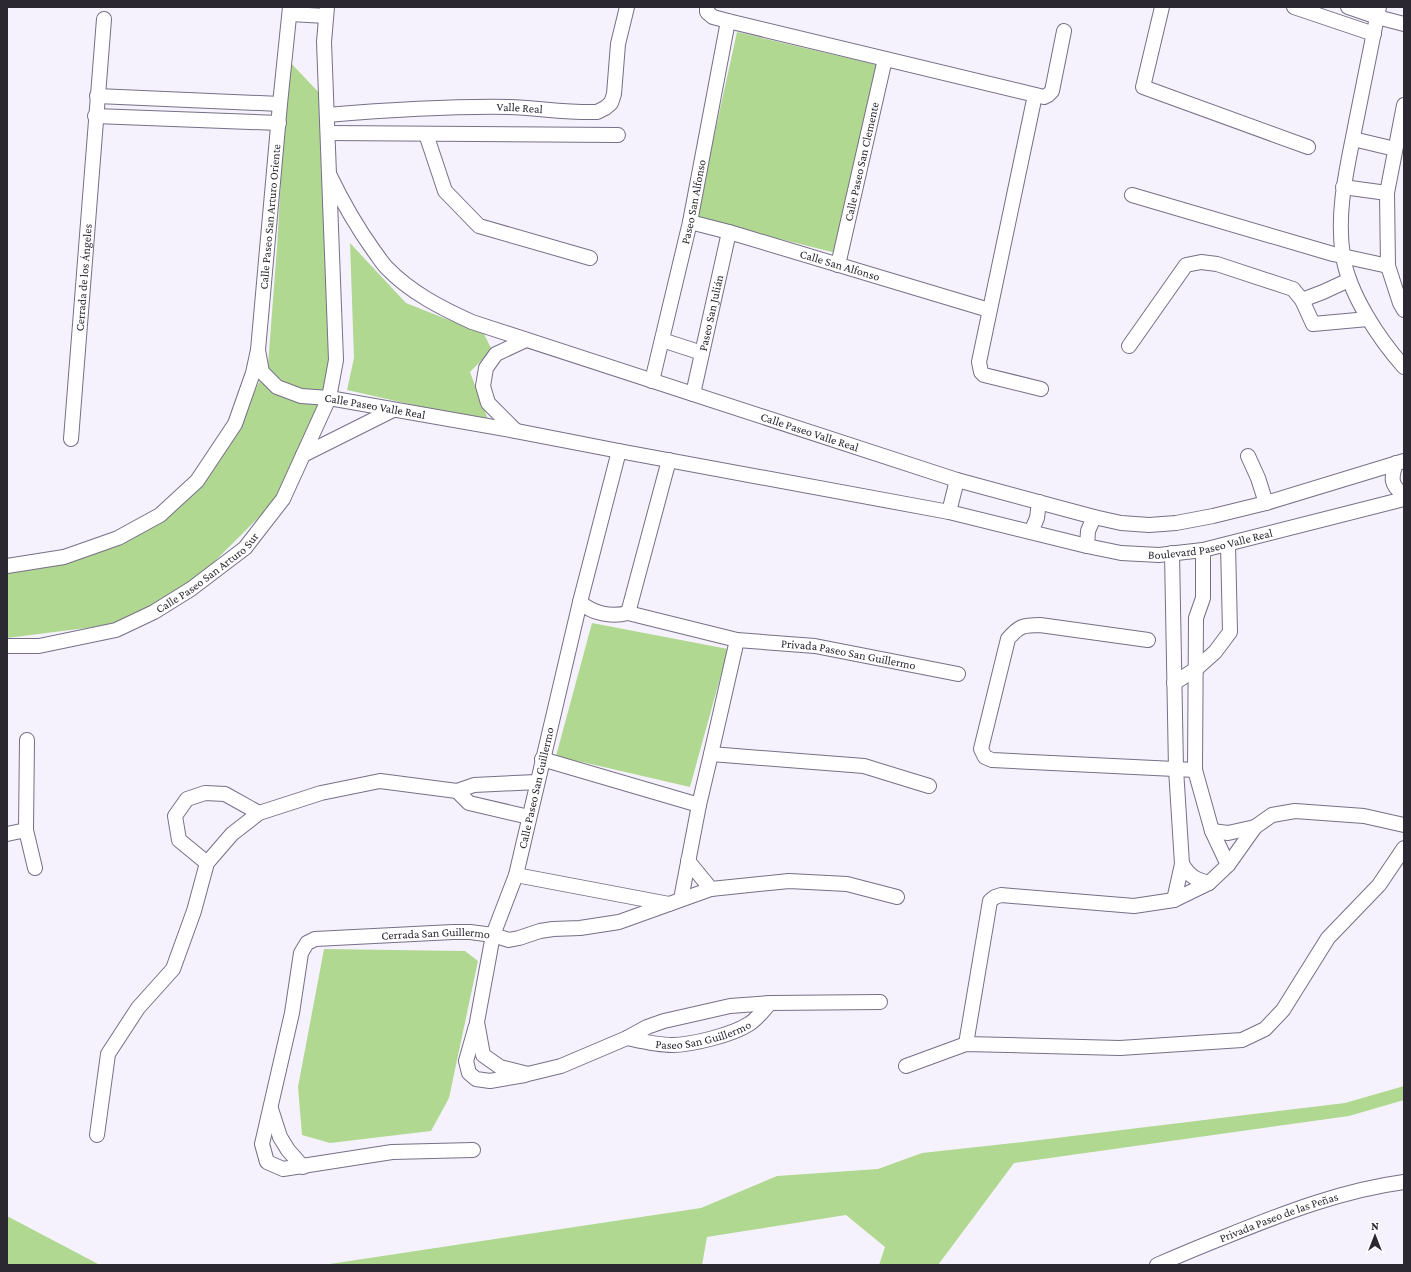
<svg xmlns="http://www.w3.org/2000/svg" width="1411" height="1272" font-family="'Crimson Pro',serif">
  <rect width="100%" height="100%" fill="#f6f2fd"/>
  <g fill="#b0d891">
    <path d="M737,32L877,65L836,253L696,218Z"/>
    <path d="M288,60L325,99L330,364L321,409L279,497L189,587L110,625L7,638V570L64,562L190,496L233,433L268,365L277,247Z"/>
    <path d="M350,243L406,303L484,334L492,350L470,372L489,422L347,390L354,358Z"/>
    <path d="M592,623L728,649L690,787L556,756Z"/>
    <path d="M324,949L465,951L478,961L449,1098L431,1131L330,1143L302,1135L298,1087Z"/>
    <path d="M1404,1086V1100L1349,1116L1014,1163L938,1265H879L885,1247L846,1215L707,1237L702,1265H323L701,1208L777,1176L878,1169L922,1153L1023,1142L1345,1103Z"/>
    <path d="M7,1216L100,1265H7Z"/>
  </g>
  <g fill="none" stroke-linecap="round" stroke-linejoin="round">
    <g stroke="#776f87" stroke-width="16">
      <g id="minor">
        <path d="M707,7V12L713,17L728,21L1044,97L1048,95L1052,91L1064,31"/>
        <path d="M1162,7L1143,87L1308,147"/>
        <path d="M1294,7L1374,34"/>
        <path d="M1348,7L1377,17L1404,24"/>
        <path d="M1379,7C1371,47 1363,87 1355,127C1347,169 1336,212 1343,256C1349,294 1379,339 1404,367"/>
        <path d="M290,14L326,16"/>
        <path d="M1035,95L979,362L981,372L984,375L1041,389"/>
        <path d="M97,96L280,104"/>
        <path d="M1404,105L1387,193L1388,266L1400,303L1404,310"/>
        <path id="s1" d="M327,115C388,110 448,106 509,107C538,108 568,113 597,112L605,108L611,103L614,94L618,44L627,7"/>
        <path d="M95,116L279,123"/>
        <path d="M328,133L618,135"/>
        <path d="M426,134L445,191L479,226L590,258"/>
        <path d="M1353,139L1395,149"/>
        <path id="s2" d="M329,174C342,201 356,226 374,251C378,256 382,263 387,268C410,292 441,308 472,322L957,480L1094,517L1121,523L1149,525L1176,523L1213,516L1266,503L1404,461"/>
        <path d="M1343,187L1387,193"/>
        <path d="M1132,195L1333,254L1388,266"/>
        <path id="s3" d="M690,222L729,232L989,310"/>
        <path id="s4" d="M838,265L885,59"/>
        <path d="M1302,300L1323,292L1349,280"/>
        <path d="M662,340L702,353"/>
        <path d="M1129,346L1186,265L1201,262L1217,264L1293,289L1302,300L1313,324L1368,319"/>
        <path id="s5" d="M258,350L262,372L277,387L301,396L329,398L516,431L619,451L949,512L1087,546L1121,553L1159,555L1203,550L1404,499"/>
        <path id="s6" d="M652,381L690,222L728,21"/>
        <path id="s7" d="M693,394L729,232"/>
        <path d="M516,431L488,403L483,386L486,368L496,354L526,340"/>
        <path id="s8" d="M71,439L104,19"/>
        <path d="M619,451L580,602L516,875L493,935L477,1022L483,1055L500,1067L528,1074L561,1066L627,1038L647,1027L664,1021L730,1006L770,1003L880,1002"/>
        <path d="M303,455L393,410"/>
        <path d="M1248,456L1258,478L1266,503"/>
        <path d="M1396,463C1391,478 1390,485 1404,495"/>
        <path d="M949,512L957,480"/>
        <path d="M1031,532L1037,518L1039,502"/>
        <path d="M1087,546L1088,531L1094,517"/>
        <path d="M1203,550V598L1196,618L1195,770L1212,831L1228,865"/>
        <path d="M1172,553L1176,769L1182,864L1174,900"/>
        <path id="s9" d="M7,566L64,557L118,538L160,515L197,481L235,424L253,373L258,350L280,104L290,7"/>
        <path id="s10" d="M580,602C593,614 611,617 628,613L737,640L815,646L958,674"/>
        <path d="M628,613L669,460"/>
        <path d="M1148,640L1040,625C1023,625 1019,626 1008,639L981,749L985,757L992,760L1195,770"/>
        <path id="s11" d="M7,646H39L116,630L154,612L191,589L245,548L283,499L329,398L336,360L324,42L327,7"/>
        <path d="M1174,683L1196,669L1215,652L1230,632L1228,544"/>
        <path d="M27,740L26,830L35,868"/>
        <path d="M711,754L864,766L929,786"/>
        <path d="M542,759L699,805"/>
        <path d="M457,791L469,803L529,817"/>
        <path d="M1212,831L1228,833L1255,827"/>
        <path d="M7,834L26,830"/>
        <path d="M688,861L711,889"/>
        <path d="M207,863L179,840L175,816L187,799L205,793L225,794L259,813"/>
        <path d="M1182,864C1190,877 1195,879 1209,883"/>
        <path d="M516,875L669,904"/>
        <path d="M681,899L699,805L711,754L737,640"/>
        <path d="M476,1026L466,1061L469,1073L476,1079L490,1081L525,1075"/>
        <path id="s12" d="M627,1038C641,1041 657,1045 672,1045C691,1045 732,1035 749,1024C757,1019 764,1010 770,1003"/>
        <path d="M966,1044L990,901L995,897L1001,895L1134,906L1174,900L1209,883L1228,865L1255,827L1272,815L1295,811L1364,816L1404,825"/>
        <path d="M906,1066L966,1044L1120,1048L1242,1040L1265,1029L1283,1010L1328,938L1379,885L1404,848"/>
        <path d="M271,1109L280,1137L288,1150L303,1167"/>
        <path d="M97,1135L108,1054L138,1008L173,969L194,911L207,863L232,834L259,813L321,793L380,781L457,791L474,785L537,782"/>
        <path id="s13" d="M473,1150L392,1152L283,1169L267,1162L262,1144L292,1013L301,953L307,943L315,939L453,932H470L493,935L509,940L519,938L540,931L553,929L580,928L619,922L711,889L789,881L847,884L897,897"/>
        <path id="s14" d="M1157,1265C1180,1255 1204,1245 1227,1236C1284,1213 1343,1190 1404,1182"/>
      </g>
    </g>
    <use href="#minor" stroke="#fff" stroke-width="14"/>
  </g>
  <g text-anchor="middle" stroke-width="4" stroke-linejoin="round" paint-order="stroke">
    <g font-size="12" fill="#2c2832" stroke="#fff">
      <text dy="4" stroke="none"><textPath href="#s1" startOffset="193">Valle Real</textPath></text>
      <text dy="4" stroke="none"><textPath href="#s4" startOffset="106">Calle Paseo San Clemente</textPath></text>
      <text dy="4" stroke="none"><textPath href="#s6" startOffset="184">Paseo San Alfonso</textPath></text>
      <text dy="4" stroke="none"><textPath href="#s9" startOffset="493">Calle Paseo San Arturo Oriente</textPath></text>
      <text dy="4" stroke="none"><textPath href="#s3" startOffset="156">Calle San Alfonso</textPath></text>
      <text dy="4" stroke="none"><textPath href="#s8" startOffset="162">Cerrada de los Ángeles</textPath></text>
      <text dy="4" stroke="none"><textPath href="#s7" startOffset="83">Paseo San Julián</textPath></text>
      <text dy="4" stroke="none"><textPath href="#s5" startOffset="144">Calle Paseo Valle Real</textPath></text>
      <text dy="4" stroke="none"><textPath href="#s2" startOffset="567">Calle Paseo Valle Real</textPath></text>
      <text dy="4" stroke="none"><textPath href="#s5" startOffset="995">Boulevard Paseo Valle Real</textPath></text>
      <text dy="4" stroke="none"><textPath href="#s11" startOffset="219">Calle Paseo San Arturo Sur</textPath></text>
      <text dy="4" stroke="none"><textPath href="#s10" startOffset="276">Privada Paseo San Guillermo</textPath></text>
      <text transform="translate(536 788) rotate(-77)" y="4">Calle Paseo San Guillermo</text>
      <text dy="4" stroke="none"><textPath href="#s13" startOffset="564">Cerrada San Guillermo</textPath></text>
      <text dy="4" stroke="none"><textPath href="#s12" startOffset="78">Paseo San Guillermo</textPath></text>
      <text dy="4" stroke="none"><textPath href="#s14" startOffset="131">Privada Paseo de las Peñas</textPath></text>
    </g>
  </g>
  <rect width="1411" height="1272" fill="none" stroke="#2c2832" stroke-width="16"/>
  <g transform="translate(1375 1236)" stroke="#ffffff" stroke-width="3" paint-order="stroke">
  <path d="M0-3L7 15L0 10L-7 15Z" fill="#2c2832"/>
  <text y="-6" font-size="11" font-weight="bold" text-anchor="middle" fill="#2c2832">N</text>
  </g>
</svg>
